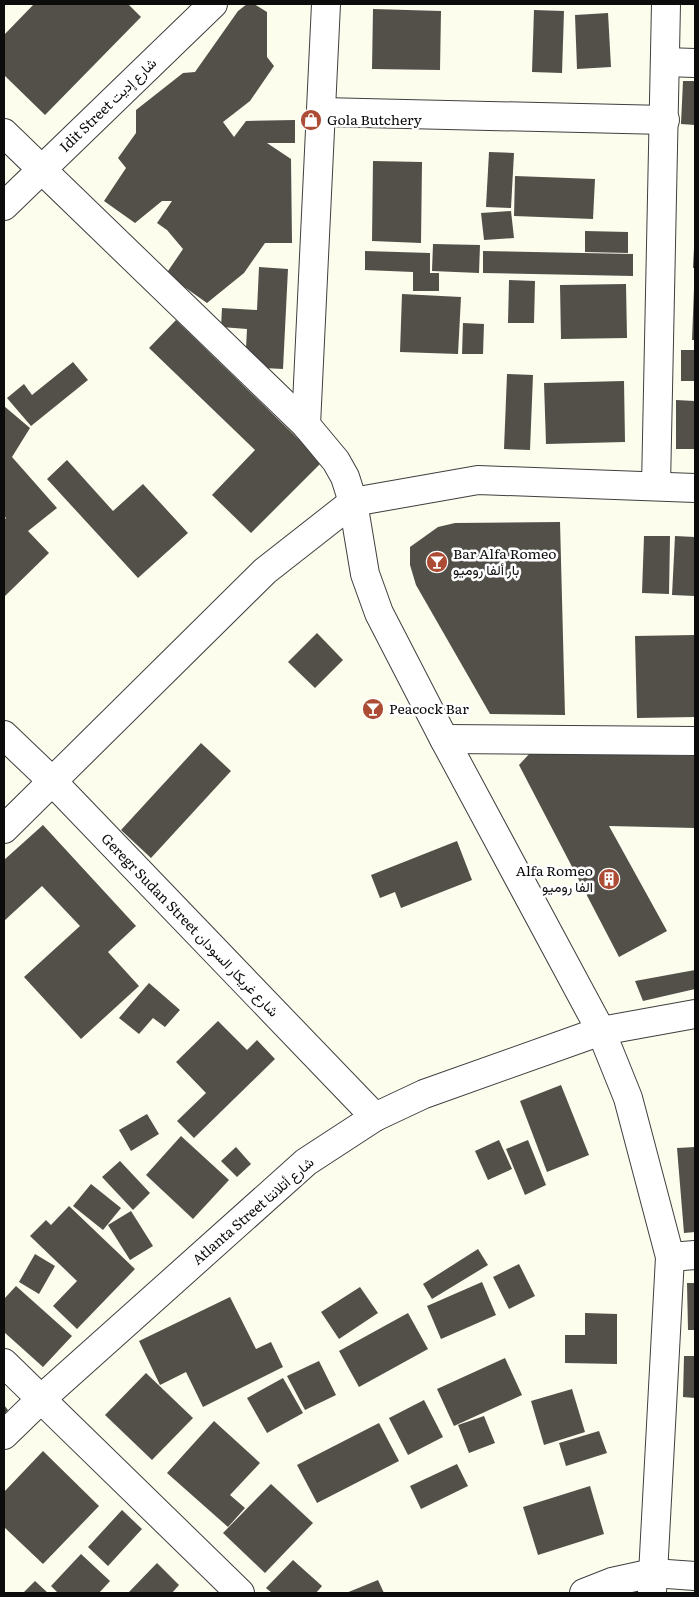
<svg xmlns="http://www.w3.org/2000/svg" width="699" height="1597" font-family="Literata,Vazirmatn,serif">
  <rect width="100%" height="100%" fill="#fcfded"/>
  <g fill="#53504a">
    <path d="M34,4H128L141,17L45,115L4,75V35Z"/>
    <path d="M247,4H254L267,12V57L274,66L250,101L223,122L234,137L246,121L295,120V143H267L291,159L292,243H265L244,273L207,303L166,274L183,249L167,230L157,223L172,201H162L135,223L104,201L126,168L118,158L136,133V110L183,73L195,72L238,11Z"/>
    <path d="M373,9L441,11L440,70L372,69Z"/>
    <path d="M534,10L564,11L562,73L532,72Z"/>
    <path d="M608,13L611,67L577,69L575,15Z"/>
    <path d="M683,81H695V125L681,124Z"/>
    <path d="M489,152L514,153L511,208L486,207Z"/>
    <path d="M373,161L422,162L421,243L372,241Z"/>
    <path d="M515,176L595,179L593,219L514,216Z"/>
    <path d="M511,211L514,238L484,240L481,213Z"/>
    <path d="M585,231L628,232V253L585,252Z"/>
    <path d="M433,244L480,245L479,273L432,271Z"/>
    <path d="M694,248H695V268H693Z"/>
    <path d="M365,251L430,253V273H439V291H413V272L365,270Z"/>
    <path d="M483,251L633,254V276L483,273Z"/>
    <path d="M259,267L288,269L283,369L245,367L247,329L221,327L222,308L257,310Z"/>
    <path d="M509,280L535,281L534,323H508Z"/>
    <path d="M626,284L627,338L561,339L560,285Z"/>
    <path d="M694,289H695V340H692Z"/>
    <path d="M402,294L461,297L458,354L400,352Z"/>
    <path d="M176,320L322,462L251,533L212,495L255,450L149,348Z"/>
    <path d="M463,323L484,324L483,354H462Z"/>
    <rect x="681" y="350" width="14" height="31"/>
    <path d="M73,362L88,380L31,426L7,398L24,384L32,395Z"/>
    <path d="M507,374L533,375L530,450L504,449Z"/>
    <path d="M624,381L625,442L546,444L544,383Z"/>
    <path d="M676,400L695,401V449H676Z"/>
    <path d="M4,406L30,428L12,457L57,508L28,531L49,553L4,597V520L6,518L4,516Z"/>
    <path d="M67,460L113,511L143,484L188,533L138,578L47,479Z"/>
    <path d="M560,522L565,715L490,714L416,585L410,565V547L438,527L455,523Z"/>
    <path d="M644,536H670L669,594L642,593Z"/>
    <path d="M675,536L695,537V596L672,595Z"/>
    <path d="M317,633L343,660L315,688L288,662Z"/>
    <path d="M695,635V717L637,718L635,636Z"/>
    <path d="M201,743L231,771L151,858L121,830Z"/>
    <path d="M531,752L695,756V828L609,826L667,931L619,957L519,765Z"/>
    <path d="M43,825L136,926L108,952L139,986L81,1039L24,977L80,926L42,886L4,921V860Z"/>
    <path d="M457,841L472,880L401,908L395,892L380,898L371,875Z"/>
    <path d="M695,970V989L643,1001L635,981Z"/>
    <path d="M149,983L180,1010L165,1027L153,1018L139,1034L119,1018Z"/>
    <path d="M218,1021L247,1050L257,1040L275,1059L194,1138L177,1121L206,1093L176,1062Z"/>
    <path d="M561,1085L589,1155L547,1172L520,1101Z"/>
    <path d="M147,1114L159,1134L131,1151L119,1130Z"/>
    <path d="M181,1136L229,1180L193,1219L146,1175Z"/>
    <path d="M499,1140L512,1169L488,1180L475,1151Z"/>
    <path d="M528,1140L546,1185L525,1195L506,1149Z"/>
    <path d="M236,1147L251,1164L237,1177L221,1161Z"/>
    <path d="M695,1147V1232L684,1233L677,1148Z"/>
    <path d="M120,1161L150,1193L133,1210L102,1177Z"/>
    <path d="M91,1184L121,1208L103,1230L73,1206Z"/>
    <path d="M69,1206L135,1269L77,1329L53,1306L77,1281L30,1236L46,1220L51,1225Z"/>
    <path d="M131,1211L153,1246L130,1260L108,1225Z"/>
    <path d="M478,1249L488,1265L432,1299L423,1284Z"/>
    <path d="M35,1254L55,1266L39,1294L19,1282Z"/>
    <path d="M519,1264L535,1296L509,1309L493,1277Z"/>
    <path d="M482,1282L496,1315L441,1339L427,1306Z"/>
    <path d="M687,1283H695V1330H688Z"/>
    <path d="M16,1286L72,1336L43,1367L4,1332V1299Z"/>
    <path d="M360,1287L378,1313L339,1339L321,1312Z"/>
    <path d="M230,1297L256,1349L271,1342L283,1367L203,1407L186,1372L160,1385L139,1341Z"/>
    <path d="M408,1313L428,1349L359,1387L339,1351Z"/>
    <path d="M585,1313L617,1314V1364L565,1363V1335H585Z"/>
    <path d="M684,1356H695V1398L683,1397Z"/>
    <path d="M505,1358L522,1395L454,1426L437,1389Z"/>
    <path d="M319,1361L336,1395L305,1410L287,1376Z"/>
    <path d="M146,1373L193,1418L152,1460L105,1415Z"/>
    <path d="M283,1378L303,1413L267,1433L247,1398Z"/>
    <path d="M572,1389L585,1432L544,1445L531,1401Z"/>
    <path d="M424,1400L443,1437L408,1455L389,1418Z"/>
    <path d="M4,1405L8,1410L4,1415Z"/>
    <path d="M484,1416L495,1443L469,1453L458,1425Z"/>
    <path d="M214,1421L260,1463L230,1495L245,1508L228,1527L167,1473Z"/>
    <path d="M379,1423L399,1461L317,1503L297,1465Z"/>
    <path d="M599,1431L607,1453L566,1466L559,1443Z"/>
    <path d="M43,1451L99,1506L43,1564L4,1527V1492Z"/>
    <path d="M457,1464L468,1486L421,1509L410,1486Z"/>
    <path d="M271,1484L313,1523L265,1573L223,1533Z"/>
    <path d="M590,1486L604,1534L538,1555L523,1507Z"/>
    <path d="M122,1510L142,1529L108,1566L88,1547Z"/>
    <path d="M81,1554L110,1581L99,1593H58L51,1586Z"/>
    <path d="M293,1560L322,1586L316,1593H272L266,1588Z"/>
    <path d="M157,1563L179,1585L172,1593H128Z"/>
    <path d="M378,1580L384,1593H346Z"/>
    <path d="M35,1581L48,1593H23Z"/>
  </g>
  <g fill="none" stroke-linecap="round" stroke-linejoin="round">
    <g stroke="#3f3f3f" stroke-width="30">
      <g id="minor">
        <path d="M665,62L695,63"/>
        <path d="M322,112L665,120"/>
        <path d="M4,133L306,425L336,461L345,477L353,502L365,574L379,613L444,739L601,1031L628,1098L670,1257L652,1593"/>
        <path d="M4,206L213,4"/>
        <path d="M306,425L326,4"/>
        <path d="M656,486L666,4"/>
        <path d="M4,735L52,781L375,1117"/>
        <path d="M444,739L695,741"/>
        <path d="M4,829L265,571L353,502L478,480L695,488"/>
        <path d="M670,1257L695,1255"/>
        <path d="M4,1363L240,1593"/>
        <path d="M4,1435L40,1400L306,1162L375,1117L424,1094L601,1031L695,1014"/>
        <path d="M584,1593L612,1582L653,1573L695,1576"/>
      </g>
    </g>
    <use href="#minor" stroke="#fff" stroke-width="28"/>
  </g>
  <defs>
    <g id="shop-disc" transform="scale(1.125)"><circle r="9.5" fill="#ac4c34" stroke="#fff"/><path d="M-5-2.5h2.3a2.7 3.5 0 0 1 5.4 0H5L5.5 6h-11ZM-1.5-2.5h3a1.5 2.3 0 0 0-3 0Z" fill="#fff"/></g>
    <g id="bar-disc" transform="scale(1.125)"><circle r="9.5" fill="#ac4c34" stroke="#fff"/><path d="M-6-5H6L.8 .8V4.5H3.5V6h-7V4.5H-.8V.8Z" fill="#fff"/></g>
    <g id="building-disc" transform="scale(1.125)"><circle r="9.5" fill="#ac4c34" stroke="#fff"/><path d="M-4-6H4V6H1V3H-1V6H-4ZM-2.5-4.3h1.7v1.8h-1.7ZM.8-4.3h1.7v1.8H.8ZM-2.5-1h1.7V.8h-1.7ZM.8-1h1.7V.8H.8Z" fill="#fff"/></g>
  </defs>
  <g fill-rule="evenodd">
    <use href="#shop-disc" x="311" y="120"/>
    <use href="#bar-disc" x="437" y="562"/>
    <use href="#bar-disc" x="373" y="709"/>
    <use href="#building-disc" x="609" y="879"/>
  </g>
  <g text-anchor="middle" stroke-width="5" stroke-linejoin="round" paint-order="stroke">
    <g font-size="14" fill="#0c0c0c" stroke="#fff">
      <text transform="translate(108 105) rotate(-44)" y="5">Idit Street شارع إديت</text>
      <text transform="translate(190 925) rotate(46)" y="5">Geregr Sudan Street شارع غريكار السودان</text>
      <text transform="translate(253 1211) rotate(-41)" y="5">Atlanta Street شارع أتلانتا</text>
    </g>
    <g font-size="14" fill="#0c0c0c" stroke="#fff" text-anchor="start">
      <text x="327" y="125">Gola Butchery</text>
      <text x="453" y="559">Bar Alfa Romeo<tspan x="453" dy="16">بار ألفا روميو</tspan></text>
      <text x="389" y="714">Peacock Bar</text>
      <text x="593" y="876" text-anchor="end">Alfa Romeo<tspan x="593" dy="16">الفا روميو</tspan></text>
    </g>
  </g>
  <rect width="699" height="1597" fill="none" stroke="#0c0c0c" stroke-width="10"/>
</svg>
